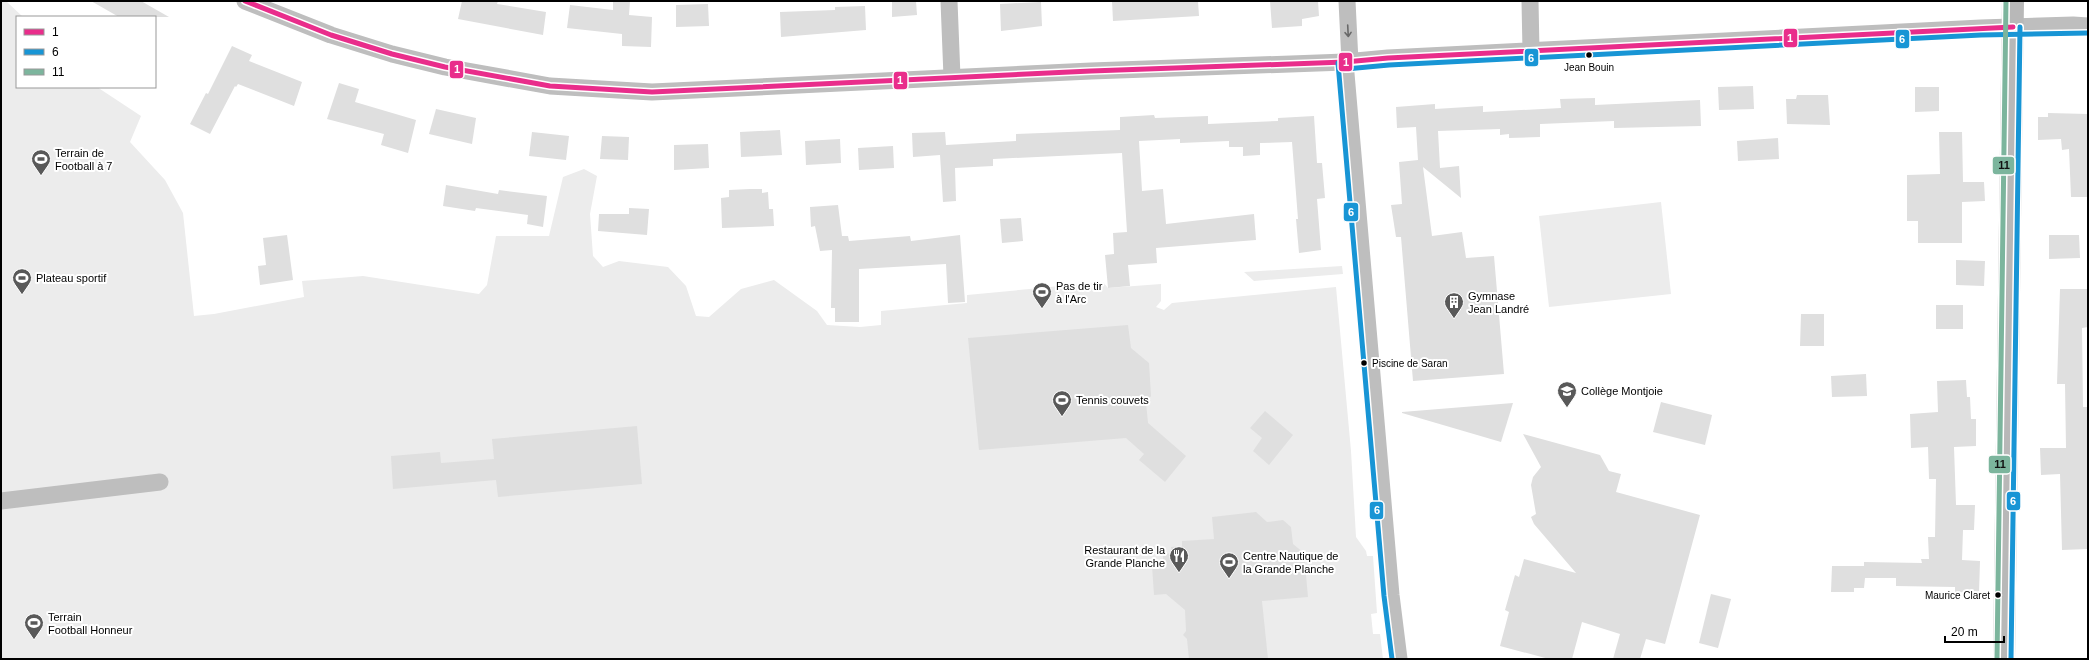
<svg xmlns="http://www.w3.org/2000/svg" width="2089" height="660" font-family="Arial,sans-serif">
  <rect width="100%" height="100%" fill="#fff"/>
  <g fill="#ececec">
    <path d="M1,1H6L23,17H17V87H97L141,116L130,142L165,180L183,213L194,316L214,314L304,297L302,281L363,276L479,294L487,285L496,236H549L563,177L584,169L597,176L590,214L593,256L603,267L619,261L668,267L686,286L696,316L709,317L741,289L774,280L817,311L827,325L860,327L881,325V311L967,303V295L1103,282L1108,288L1161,284V301L1156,307L1164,310L1172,303L1336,287L1351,451L1356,537L1366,551L1367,556H1373L1377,613L1371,614L1373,634H1380L1383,659H1Z"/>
    <path d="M1661,202L1671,294L1549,307L1539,216Z"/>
    <path d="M1342,266L1343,274L1254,281L1244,272Z"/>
  </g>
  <g fill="#dfdfdf">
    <path d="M91,1H141L169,17H119Z"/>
    <path d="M462,1H498L497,4L546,12L543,35L458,19Z"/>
    <path d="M613,1H630L629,15L652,17L651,47L622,46V34L567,28L570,5L613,10Z"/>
    <path d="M892,1H916L917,15L892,17Z"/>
    <path d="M1112,1H1198L1199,16L1113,21Z"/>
    <path d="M1270,1H1318L1319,16L1302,19V26L1272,28Z"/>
    <path d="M1041,2L1042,26L1001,31L1000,4Z"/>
    <path d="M708,4L709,26L676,27V5Z"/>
    <path d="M865,6L866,30L781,37L780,12L835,10V7Z"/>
    <path d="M232,46L252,55L249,61L302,82L294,106L238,84L236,87L235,86L210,134L190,124L206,93L208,94Z"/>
    <path d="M339,83L359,89L355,102L416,120L408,153L381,145L384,134L327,119Z"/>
    <path d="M1753,86L1754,109L1719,110L1718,87Z"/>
    <path d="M1915,87H1939V111L1915,112Z"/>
    <path d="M1797,95H1828L1830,125L1787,124L1786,99H1796Z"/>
    <path d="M1595,98V105L1700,100L1701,126L1614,128V121L1540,124V137L1509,138V134L1500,135V129L1438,131L1440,168L1459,166L1461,198L1423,167L1432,236L1462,232L1466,258L1494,256L1504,374L1413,381L1401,237H1396L1391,205L1402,204L1399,162L1418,160L1416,127L1397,128L1396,107L1435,104V109L1483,106V112L1561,108L1560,99Z"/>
    <path d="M436,109L476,118L472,144L429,134Z"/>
    <path d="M2048,113L2088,114V197H2071L2069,149L2062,150L2061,139L2038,140V117H2048Z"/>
    <path d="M1154,115L1155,118L1208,116V124L1278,121V118L1314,116L1317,163H1322L1325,198L1317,199L1321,250L1299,253L1296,219H1298L1292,142L1260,143V155L1243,156V147H1229V141L1180,143V139L1139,141L1142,191L1163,189L1166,224L1254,214L1256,240L1156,248L1157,263L1128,265L1130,286L1108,288L1105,255L1114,254L1113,233L1127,232L1122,153L993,159V166L955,168L956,201L943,202L940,155L913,157L912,133L945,132L946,145L1016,141V134L1120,130V117Z"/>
    <path d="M780,130L782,155L741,157L740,132Z"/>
    <path d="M532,132L569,136L566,160L529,156Z"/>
    <path d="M1939,132H1962L1963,182H1984L1985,201L1962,202V243H1918V221H1907V175L1940,174Z"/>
    <path d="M602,136L629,137L628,160L600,159Z"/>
    <path d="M1778,138L1779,159L1738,161L1737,141Z"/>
    <path d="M840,139L841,163L806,165L805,141Z"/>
    <path d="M708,144L709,168L674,170V145Z"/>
    <path d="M893,146L894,168L859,170L858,148Z"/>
    <path d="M446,185L498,194L499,190L547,196L543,227L527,224L528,215L476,208L475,211L443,206Z"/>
    <path d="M750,189H762V193L768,192L769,209H773L774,226L722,228L721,198L729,197V190Z"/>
    <path d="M838,205L842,236H848L849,241L910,236L911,241L960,235L965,302L948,303L946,264L859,269V322H835V308H831L832,250L820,251L815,226L811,227L810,207Z"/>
    <path d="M629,208L649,209L647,235L598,231L599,214H629Z"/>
    <path d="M1021,218L1023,241L1002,243L1000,219Z"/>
    <path d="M287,235L293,280L260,285L258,266L266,265L263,238Z"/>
    <path d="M2049,235H2079L2080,258L2049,259Z"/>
    <path d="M1956,260L1985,261L1984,286L1956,285Z"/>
    <path d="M2060,289H2088V327L2082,328L2083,407H2088V549L2062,550L2060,474L2041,475L2040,448H2066L2065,384H2057Z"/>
    <rect x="1936" y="305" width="27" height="24"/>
    <path d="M1801,314H1824V346H1800Z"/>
    <path d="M1128,325L1131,348L1149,363L1151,396L1146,403L1148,423L1186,456L1165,482L1139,460L1144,454L1126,438L979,450L968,338Z"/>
    <path d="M1866,374L1867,396L1832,397L1831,376Z"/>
    <path d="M1966,380L1967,397H1970L1971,419H1976V446L1954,447L1956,505H1975L1974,530H1963L1962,560L1980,561L1979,593L1955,592V587L1896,586V578H1865L1864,588H1854V592H1831L1832,566H1864V562L1922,563L1921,559H1929L1928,537H1935L1936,479H1929L1928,447L1911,448L1910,414L1938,412L1937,381Z"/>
    <path d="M1661,402L1712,415L1705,445L1653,432Z"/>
    <path d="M1513,403L1501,442L1402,413V412Z"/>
    <path d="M1265,411L1293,435L1269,465L1253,451L1262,438L1250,428Z"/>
    <path d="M637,426L642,484L498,497L496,480L393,489L391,456L440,452L441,463L494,459L492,439Z"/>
    <path d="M1523,434L1600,455L1609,471L1621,474L1616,492L1700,515L1665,644L1646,639L1640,659H1613L1620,634L1582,622L1572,659H1549L1500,646L1509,612L1505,610L1515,575L1519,577L1524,559L1576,573L1534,524L1531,517L1536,514L1531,485L1533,477L1541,467Z"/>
    <path d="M1256,512L1267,522L1283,520L1291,527L1293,544L1304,553L1308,597L1262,601L1268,659H1189L1187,639L1183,635L1186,631L1185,610L1166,594L1154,595L1152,566L1163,564V554L1172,553L1171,547L1182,546V541L1214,539L1212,517Z"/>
    <path d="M1711,594L1731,599L1718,648L1699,643Z"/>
  </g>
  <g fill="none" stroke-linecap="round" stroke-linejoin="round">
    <g stroke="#bebebe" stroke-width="17">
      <path d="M245,1L331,35L392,54L445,67L550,86L652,92L1091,71L1345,62L1388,58L1981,28L2073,25L2088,26"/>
      <path d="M949,1L952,77"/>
      <path d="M1347,1L1350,62"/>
      <path d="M1530,1L1531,51"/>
      <path d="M1345,62L1391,595L1399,659"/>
      <path d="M1,501L160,482"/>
    </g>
    <path stroke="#b8b8b8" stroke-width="22" d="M2004,659L2013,1"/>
    <g stroke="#fff" stroke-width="8">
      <path id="bus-1" d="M245,1L331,35L392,54L445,67L550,86L652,92L1091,71L1345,62L1388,58L2013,27"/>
    </g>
    <g stroke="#fff" stroke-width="8">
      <g id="bus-2">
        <path d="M1338,63L1384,596L1392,659"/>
        <path d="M1346,69L1389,65L1981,35L2088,33"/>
        <path d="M2011,659L2020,27"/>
      </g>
    </g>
    <g stroke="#fff" stroke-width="8">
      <path id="bus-3" d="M1997,659L2006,1"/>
    </g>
    <use href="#bus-1" stroke="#e92d8b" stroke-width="5"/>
    <use href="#bus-2" stroke="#1895d5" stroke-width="5"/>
    <use href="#bus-3" stroke="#7cb59d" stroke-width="5"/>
  </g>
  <defs><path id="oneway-shaft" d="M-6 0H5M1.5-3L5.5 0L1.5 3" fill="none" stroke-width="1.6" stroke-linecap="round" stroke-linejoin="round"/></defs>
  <use stroke="#686868" href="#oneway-shaft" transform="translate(1348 31) rotate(87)"/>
  <defs>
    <g id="stadium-pin" transform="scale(1)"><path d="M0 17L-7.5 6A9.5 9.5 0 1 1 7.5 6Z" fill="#595959" stroke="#fff"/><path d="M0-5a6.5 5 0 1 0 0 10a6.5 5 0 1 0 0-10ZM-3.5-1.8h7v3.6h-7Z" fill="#fff"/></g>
    <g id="building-pin" transform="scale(1)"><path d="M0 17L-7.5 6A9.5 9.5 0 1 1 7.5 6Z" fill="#595959" stroke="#fff"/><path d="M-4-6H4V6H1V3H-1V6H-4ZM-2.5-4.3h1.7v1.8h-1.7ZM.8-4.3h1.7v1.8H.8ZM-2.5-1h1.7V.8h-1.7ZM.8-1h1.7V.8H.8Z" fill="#fff"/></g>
    <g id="school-pin" transform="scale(1)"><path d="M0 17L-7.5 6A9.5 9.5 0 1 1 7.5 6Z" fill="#595959" stroke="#fff"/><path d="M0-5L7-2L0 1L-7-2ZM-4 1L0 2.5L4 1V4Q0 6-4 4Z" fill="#fff"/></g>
    <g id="restaurant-pin" transform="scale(1)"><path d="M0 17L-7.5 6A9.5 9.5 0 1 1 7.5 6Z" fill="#595959" stroke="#fff"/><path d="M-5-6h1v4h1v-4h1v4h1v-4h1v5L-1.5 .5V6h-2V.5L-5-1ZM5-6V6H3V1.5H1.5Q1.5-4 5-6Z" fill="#fff"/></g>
  </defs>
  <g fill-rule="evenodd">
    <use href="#stadium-pin" x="41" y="159"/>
    <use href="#stadium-pin" x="22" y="278"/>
    <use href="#stadium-pin" x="1042" y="292"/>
    <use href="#building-pin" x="1454" y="302"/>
    <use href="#school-pin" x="1567" y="391"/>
    <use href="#stadium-pin" x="1062" y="400"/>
    <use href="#restaurant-pin" x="1179" y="556"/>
    <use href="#stadium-pin" x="1229" y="562"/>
    <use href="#stadium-pin" x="34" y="623"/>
  </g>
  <g fill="#000" stroke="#fff" stroke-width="1.5">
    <circle cx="1589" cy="55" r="3.5"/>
    <circle cx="1364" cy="363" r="3.5"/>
    <circle cx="1998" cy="595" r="3.5"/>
  </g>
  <g text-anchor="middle" stroke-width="4" stroke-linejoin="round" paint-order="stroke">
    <g font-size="10" fill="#000" stroke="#fff">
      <text x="1589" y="71">Jean Bouin</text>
      <text x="1372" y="367" text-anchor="start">Piscine de Saran</text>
      <text x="1990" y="599" text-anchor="end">Maurice Claret</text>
    </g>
    <g font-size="11" fill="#000" stroke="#fff" text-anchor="start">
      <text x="55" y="157">Terrain de<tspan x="55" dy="13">Football à 7</tspan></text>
      <text x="36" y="282">Plateau sportif</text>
      <text x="1056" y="290">Pas de tir<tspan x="1056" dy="13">à l'Arc</tspan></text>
      <text x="1468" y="300">Gymnase<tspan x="1468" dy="13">Jean Landré</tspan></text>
      <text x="1581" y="395">Collège Montjoie</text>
      <text x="1076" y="404">Tennis couvets</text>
      <text x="1165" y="554" text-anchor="end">Restaurant de la<tspan x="1165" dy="13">Grande Planche</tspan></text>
      <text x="1243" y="560">Centre Nautique de<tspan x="1243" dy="13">la Grande Planche</tspan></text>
      <text x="48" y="621">Terrain<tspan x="48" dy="13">Football Honneur</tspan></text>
    </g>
  </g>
  <g stroke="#fff" stroke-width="1.5">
    <rect x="1783" y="28" width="15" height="20" rx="4" fill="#e92d8b"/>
    <rect x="1895" y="29" width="15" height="20" rx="4" fill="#1895d5"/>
    <rect x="1524" y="48" width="15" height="19" rx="4" fill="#1895d5"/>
    <rect x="1338" y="52" width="15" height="20" rx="4" fill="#e92d8b"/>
    <rect x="449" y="60" width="15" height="19" rx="4" fill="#e92d8b"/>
    <rect x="893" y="71" width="15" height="19" rx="4" fill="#e92d8b"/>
    <rect x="1992" y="156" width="23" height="19" rx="4" fill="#7cb59d"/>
    <rect x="1343" y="202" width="16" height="20" rx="4" fill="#1895d5"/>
    <rect x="1988" y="455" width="23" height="19" rx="4" fill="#7cb59d"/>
    <rect x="2006" y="491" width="15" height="20" rx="4" fill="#1895d5"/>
    <rect x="1369" y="501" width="15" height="19" rx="4" fill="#1895d5"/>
  </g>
  <g font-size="11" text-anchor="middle" font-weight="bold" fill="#fff">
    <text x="1790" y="42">1</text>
    <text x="1902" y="43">6</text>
    <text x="1531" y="62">6</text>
    <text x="1346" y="66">1</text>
    <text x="457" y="73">1</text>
    <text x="900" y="84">1</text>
    <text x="1351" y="216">6</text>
    <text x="2013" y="505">6</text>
    <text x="1377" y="514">6</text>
  </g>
  <g font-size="11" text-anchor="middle" font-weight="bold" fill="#111">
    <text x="2004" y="169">11</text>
    <text x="2000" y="468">11</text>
  </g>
  <rect width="2089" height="660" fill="none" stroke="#000000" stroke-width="4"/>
  <rect x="16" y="16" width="140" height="72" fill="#ffffff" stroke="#999999"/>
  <rect x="24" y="29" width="20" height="6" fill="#e92d8b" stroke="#999999"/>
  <text x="52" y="36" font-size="12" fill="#000000">1</text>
  <rect x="24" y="49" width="20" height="6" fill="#1895d5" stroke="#999999"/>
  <text x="52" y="56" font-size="12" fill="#000000">6</text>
  <rect x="24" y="69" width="20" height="6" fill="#7cb59d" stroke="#999999"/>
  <text x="52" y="76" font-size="12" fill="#000000">11</text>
  <path d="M1945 636v6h59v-6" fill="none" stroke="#000000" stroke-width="2"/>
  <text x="1951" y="636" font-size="12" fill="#000000" stroke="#ffffff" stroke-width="3" paint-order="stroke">20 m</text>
</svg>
